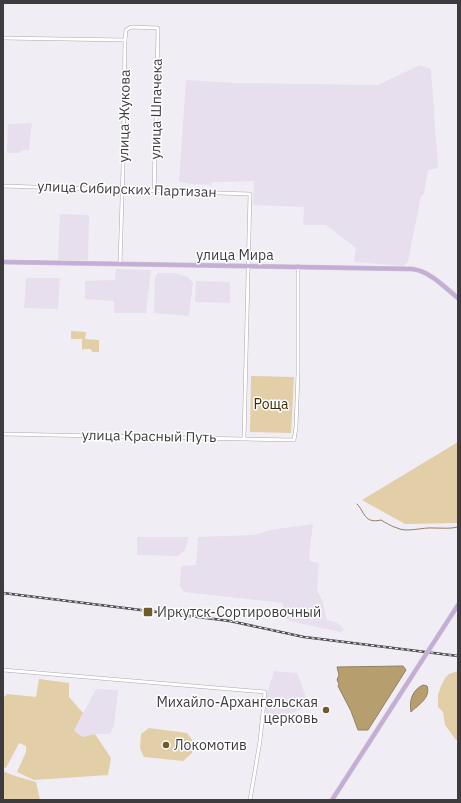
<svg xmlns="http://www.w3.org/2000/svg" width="461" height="803" font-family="'IBM Plex Sans',sans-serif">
  <rect width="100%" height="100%" fill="#f1edf5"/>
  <g fill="#e7dfed">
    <path d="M420,65L431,69L438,168L428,170L424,194L421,196L408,261L404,266L354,262L356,248L326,225H303L304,207L253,205L254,181L212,182V185L190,184L189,183L179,182L186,80L233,83L378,85Z"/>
    <path d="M32,123L29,150H21L20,153H7L8,124Z"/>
    <path d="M60,214L89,215L88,260H58Z"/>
    <path d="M116,269L151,270L146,313H114V301L85,299V281L115,280Z"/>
    <path d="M158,273H175L188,277L193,283L189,316L154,313L155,278Z"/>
    <path d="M26,278H60L58,309L24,308Z"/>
    <path d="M196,281L230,282V303L195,302Z"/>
    <path d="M313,524L309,555L310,561L319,563L317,590L322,600L327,620L336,622L344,629L343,631L340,632L290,621L282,616L283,603L184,592L180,586L181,566L196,565L198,537L254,535L270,530Z"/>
    <path d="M137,537H188V541L185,550L178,556L137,555Z"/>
    <path d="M274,671L297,673L306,697L310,702L304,708L278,718L265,716L267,694Z"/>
    <path d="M96,689L118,690L114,725L110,734H95L83,737L74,731Z"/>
  </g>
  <g fill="#e2cea7">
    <path d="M71,331L86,332L85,339L99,340V352H92L91,349H83L82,351V339H71Z"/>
    <path d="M251,376L294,377L291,433L250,432Z"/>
    <path d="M458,442V523L405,524L362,500Z"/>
    <path d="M458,671V738L456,740L445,725L443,712L438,707V695L441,686L445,678L449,674Z"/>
    <path d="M39,679L69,683V697L83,713L74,731L83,737L95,734L111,758L108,775L34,780L17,772L26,752V746L19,743L6,768L3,767V698L7,694L36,697Z"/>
    <path d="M149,728L187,733L193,741L192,753L183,761L144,757L140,748L141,734Z"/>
    <path d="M3,771L12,775L36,782L40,800H3Z"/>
  </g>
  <g fill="#b79e6f" stroke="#928060">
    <path d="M403,666L406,670L368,730H358L351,711L338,686L339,684L337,680L339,675L337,667Z"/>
    <path d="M423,685L427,686C431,698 418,705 411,712C409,701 412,690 423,685Z"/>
  </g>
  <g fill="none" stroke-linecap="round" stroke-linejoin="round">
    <path stroke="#928060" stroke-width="1" d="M357,504C365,512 364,524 381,520C386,523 391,526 397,528C407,533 422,527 434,528C442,528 450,529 458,527"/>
    <g stroke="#aba7ae" stroke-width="4">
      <g id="minor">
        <path d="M3,38L125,40"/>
        <path d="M3,186L250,194L244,438"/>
        <path d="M120,264L123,167L125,40L126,30L131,27L158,28C157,71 157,114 155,157C154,168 155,180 154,191"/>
        <path d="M3,434L294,440L296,427L298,373V266"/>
        <path d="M3,670L265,692L260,741L250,800"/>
      </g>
    </g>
    <g stroke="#cdcccd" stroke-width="5">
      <g id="major">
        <path d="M3,262L412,269C430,271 444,287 458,298"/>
        <path d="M438,636L458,605"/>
        <path d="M332,800L421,662"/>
      </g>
    </g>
    <use href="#minor" stroke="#fff" stroke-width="3"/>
    <use href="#major" stroke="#c5add7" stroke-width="4"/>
    <g stroke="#4f4d51" stroke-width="2.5">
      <path id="rail" d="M3,593L230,621L304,637L458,656"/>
    </g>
    <use href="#rail" stroke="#fff" stroke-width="1" stroke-dasharray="3" stroke-linecap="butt"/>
    <g stroke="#cdcccd" stroke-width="5" stroke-linecap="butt">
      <path id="major-bridge" d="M421,662L438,636"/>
    </g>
    <use href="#major-bridge" stroke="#c5add7" stroke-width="4"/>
  </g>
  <g fill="#715a2a" stroke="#fff" stroke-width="1.5">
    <rect x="143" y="607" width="10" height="10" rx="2"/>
    <circle cx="326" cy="710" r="4"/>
    <circle cx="166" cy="745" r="4"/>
  </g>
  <g text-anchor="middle" stroke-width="3" stroke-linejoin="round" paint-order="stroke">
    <g font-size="14" fill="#3d3b3e" stroke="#fff">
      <text transform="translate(156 109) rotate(-89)" y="5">улица Шпачека</text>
      <text transform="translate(124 116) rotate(-89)" y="5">улица Жукова</text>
      <text transform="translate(127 189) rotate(2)" y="5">улица Сибирских Партизан</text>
      <text x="235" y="260">улица Мира</text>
      <text transform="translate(149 436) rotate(1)" y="5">улица Красный Путь</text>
    </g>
    <g font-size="14" fill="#3d2b02" stroke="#fff">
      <text x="271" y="409">Роща</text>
    </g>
    <g font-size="14" fill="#3d3b3e" stroke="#fff" text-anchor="start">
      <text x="157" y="617">Иркутск-Сортировочный</text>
      <text x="318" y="707" text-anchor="end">Михайло-Архангельская<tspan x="318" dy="16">церковь</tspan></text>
      <text x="174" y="750">Локомотив</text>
    </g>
  </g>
  <rect width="461" height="803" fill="none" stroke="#3d3b3e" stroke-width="8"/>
</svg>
